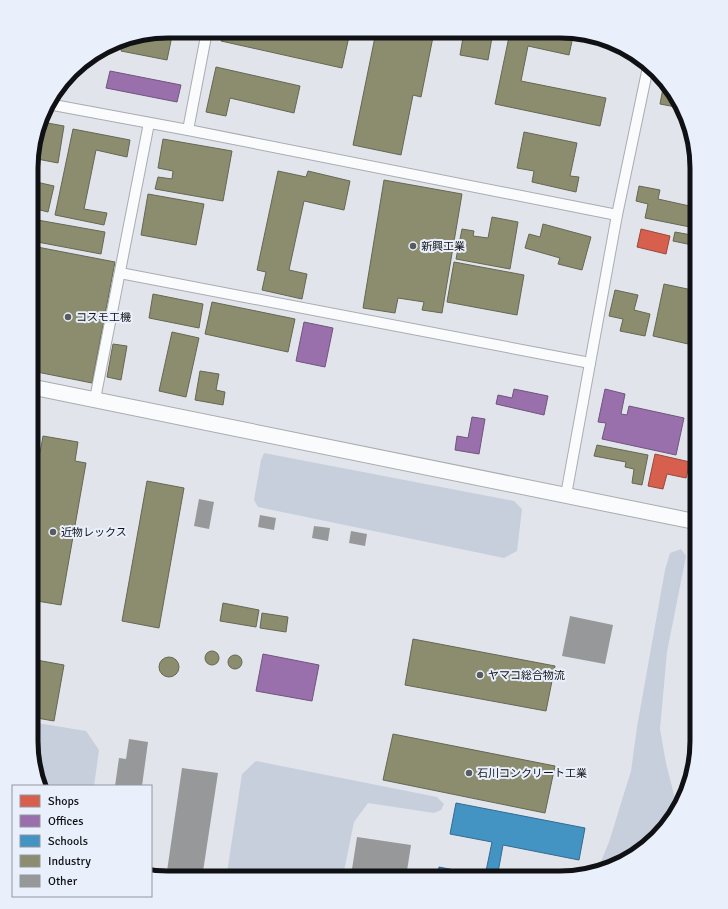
<svg xmlns="http://www.w3.org/2000/svg" width="728" height="909" font-family="Signika,'Noto Sans JP',sans-serif">
  <rect width="100%" height="100%" fill="#e1e4ea"/>
  <g fill="#c7cfdd">
    <path d="M264,453L514,501L522,509L517,551L504,558L258,507L254,500L261,460Z"/>
    <path d="M681,549L686,556L667,652L660,729L666,763L677,807L674,817L628,860L598,869L609,842L631,771L637,727L665,570L670,553Z"/>
    <path d="M31,722L86,731L99,750L94,786H43L31,741Z"/>
    <path d="M256,761L437,797L444,804L441,810L434,813L368,803L354,822L343,876V878H233L227,873L242,774Z"/>
  </g>
  <g fill="#d6604d" stroke="#9a483c">
    <path d="M641,229L670,236L666,254L637,247Z"/>
    <path d="M655,454L690,462L686,478L667,474L663,489L648,486Z"/>
  </g>
  <g fill="#9970ab" stroke="#70547e">
    <path d="M110,71L181,85L177,102L106,88Z"/>
    <path d="M304,322L333,328L325,367L296,361Z"/>
    <path d="M514,389L548,396L544,415L496,404L498,395L512,398Z"/>
    <path d="M605,389L625,394L621,414L627,415L629,406L684,418L676,455L602,439L606,423L598,422Z"/>
    <path d="M472,417L485,419L479,454L455,450L457,436L468,438Z"/>
    <path d="M263,654L319,665L312,701L256,691Z"/>
  </g>
  <path fill="#4393c3" stroke="#336c8f" d="M456,803L585,828L579,860L503,845L497,878H437L439,867L485,876L492,842L450,834Z"/>
  <g fill="#8c8c6e" stroke="#666753">
    <path d="M168,31H173L167,60L121,51L124,38Z"/>
    <path d="M224,31L350,32L342,68L221,41Z"/>
    <path d="M376,32H434L421,97L413,95L401,155L353,145Z"/>
    <path d="M464,32H493L488,60L460,55Z"/>
    <path d="M510,32H574L569,55L528,46L521,81L606,98L600,126L495,104Z"/>
    <path d="M79,64L77,75L71,74L78,65Z"/>
    <path d="M216,67L300,86L294,113L230,98L226,116L206,112Z"/>
    <path d="M663,88L669,89L679,100L681,108L660,104Z"/>
    <path d="M42,122L64,126L58,163L32,158V150Z"/>
    <path d="M73,129L130,140L127,157L96,150L84,209L107,213L104,225L55,215Z"/>
    <path d="M524,132L577,143L570,176L579,177L576,192L532,182L534,171L517,168Z"/>
    <path d="M163,139L232,151L223,201L155,189L158,177L172,179L173,171L158,168Z"/>
    <path d="M278,171L306,177L308,171L350,181L344,210L304,201L289,270L307,274L302,299L262,290L266,272L257,270Z"/>
    <path d="M384,180L462,194L442,313L422,310L424,302L398,298L395,313L363,308Z"/>
    <path d="M32,181L54,186L48,212L32,208Z"/>
    <path d="M639,186L660,190L658,199L694,207L690,227L645,218L648,204L636,201Z"/>
    <path d="M148,194L204,204L196,245L141,235Z"/>
    <path d="M492,217L518,222L510,269L456,259L462,229L474,231L473,236L488,238Z"/>
    <path d="M32,219L105,232L101,254L32,241Z"/>
    <path d="M543,224L591,237L582,270L558,264L560,258L525,248L529,234L540,237Z"/>
    <path d="M675,232L697,236V246L673,241Z"/>
    <path d="M32,246L115,262L92,383L32,371Z"/>
    <path d="M454,262L524,275L517,315L447,302Z"/>
    <path d="M664,284L697,291V346L653,336Z"/>
    <path d="M615,290L638,295L634,310L650,314L645,336L620,331L623,319L609,316Z"/>
    <path d="M153,294L203,304L199,328L149,318Z"/>
    <path d="M212,302L295,319L288,352L205,334Z"/>
    <path d="M172,332L199,338L186,397L159,391Z"/>
    <path d="M113,344L127,346L121,380L107,377Z"/>
    <path d="M200,371L219,374L216,390L225,392L223,405L195,400Z"/>
    <path d="M43,436L78,442L75,461L86,463L61,605L31,600L32,452L40,453Z"/>
    <path d="M597,445L648,455L642,485L632,483L634,469L625,467L626,462L594,456Z"/>
    <path d="M147,481L184,488L159,628L122,621Z"/>
    <path d="M223,603L259,610L256,627L220,621Z"/>
    <path d="M262,613L288,617L286,632L260,628Z"/>
    <path d="M413,639L555,666L546,711L405,685Z"/>
    <circle cx="212" cy="658" r="7"/>
    <circle cx="235" cy="662" r="7"/>
    <circle cx="169" cy="667" r="10"/>
    <path d="M31,659L64,665L54,721L31,717Z"/>
    <path d="M393,734L555,766L545,813L383,780Z"/>
  </g>
  <g fill="#969899">
    <path d="M199,499L214,502L209,529L194,526Z"/>
    <path d="M260,515L276,518L274,530L258,527Z"/>
    <path d="M314,526L330,528L328,541L312,538Z"/>
    <path d="M351,531L367,534L365,546L349,543Z"/>
    <path d="M570,616L613,625L605,664L562,656Z"/>
    <path d="M129,739L148,742L142,786H115L119,758L126,759Z"/>
    <path d="M182,768L218,773L202,878H166Z"/>
    <path d="M357,837L411,845L406,877L352,869Z"/>
  </g>
  <g fill="none" stroke-linecap="round" stroke-linejoin="round">
    <g stroke="#a9acb0" stroke-width="12">
      <g id="street">
        <path d="M48,104L188,130L617,215"/>
        <path d="M188,130L207,31"/>
        <path d="M120,273L590,363"/>
        <path d="M95,399L149,123"/>
        <path d="M566,495L617,215L648,67"/>
      </g>
    </g>
    <g stroke="#a9acb0" stroke-width="17">
      <path id="secondary" d="M32,387L697,522"/>
    </g>
    <use href="#street" stroke="#fafbfc" stroke-width="10"/>
    <use href="#secondary" stroke="#fafbfc" stroke-width="15"/>
  </g>
  <g fill="#585b60" stroke="#eaf0fb" stroke-width="1.5">
    <circle cx="413" cy="246" r="4"/>
    <circle cx="68" cy="317" r="4"/>
    <circle cx="53" cy="532" r="4"/>
    <circle cx="480" cy="675" r="4"/>
    <circle cx="469" cy="773" r="4"/>
  </g>
  <g text-anchor="middle" stroke-width="4" stroke-linejoin="round" paint-order="stroke">
    <g font-size="11" fill="#0f1115" stroke="#eaf0fb" text-anchor="start">
      <text x="421" y="250">新興工業</text>
      <text x="76" y="321">コスモ工機</text>
      <text x="61" y="536">近物レックス</text>
      <text x="488" y="679">ヤマコ総合物流</text>
      <text x="477" y="777">石川コンクリート工業</text>
    </g>
  </g>
  <path d="M0 0H728V909H0ZM168 38H560A130 130 0 0 1 690 168V741A130 130 0 0 1 560 871H168A130 130 0 0 1 38 741V168A130 130 0 0 1 168 38Z" fill="#eaf0fb" fill-rule="evenodd"/>
  <path fill="none" stroke="#0f1115" stroke-width="5" d="M168 38H560A130 130 0 0 1 690 168V741A130 130 0 0 1 560 871H168A130 130 0 0 1 38 741V168A130 130 0 0 1 168 38Z"/>
  <rect x="12" y="785" width="140" height="112" fill="#eaf0fb" stroke="#92979f"/>
  <rect x="20" y="795" width="20" height="12" fill="#d6604d" stroke="#92979f"/>
  <text x="48" y="805" font-size="12" fill="#0f1115">Shops</text>
  <rect x="20" y="815" width="20" height="12" fill="#9970ab" stroke="#92979f"/>
  <text x="48" y="825" font-size="12" fill="#0f1115">Offices</text>
  <rect x="20" y="835" width="20" height="12" fill="#4393c3" stroke="#92979f"/>
  <text x="48" y="845" font-size="12" fill="#0f1115">Schools</text>
  <rect x="20" y="855" width="20" height="12" fill="#8c8c6e" stroke="#92979f"/>
  <text x="48" y="865" font-size="12" fill="#0f1115">Industry</text>
  <rect x="20" y="875" width="20" height="12" fill="#969899" stroke="#92979f"/>
  <text x="48" y="885" font-size="12" fill="#0f1115">Other</text>
</svg>
